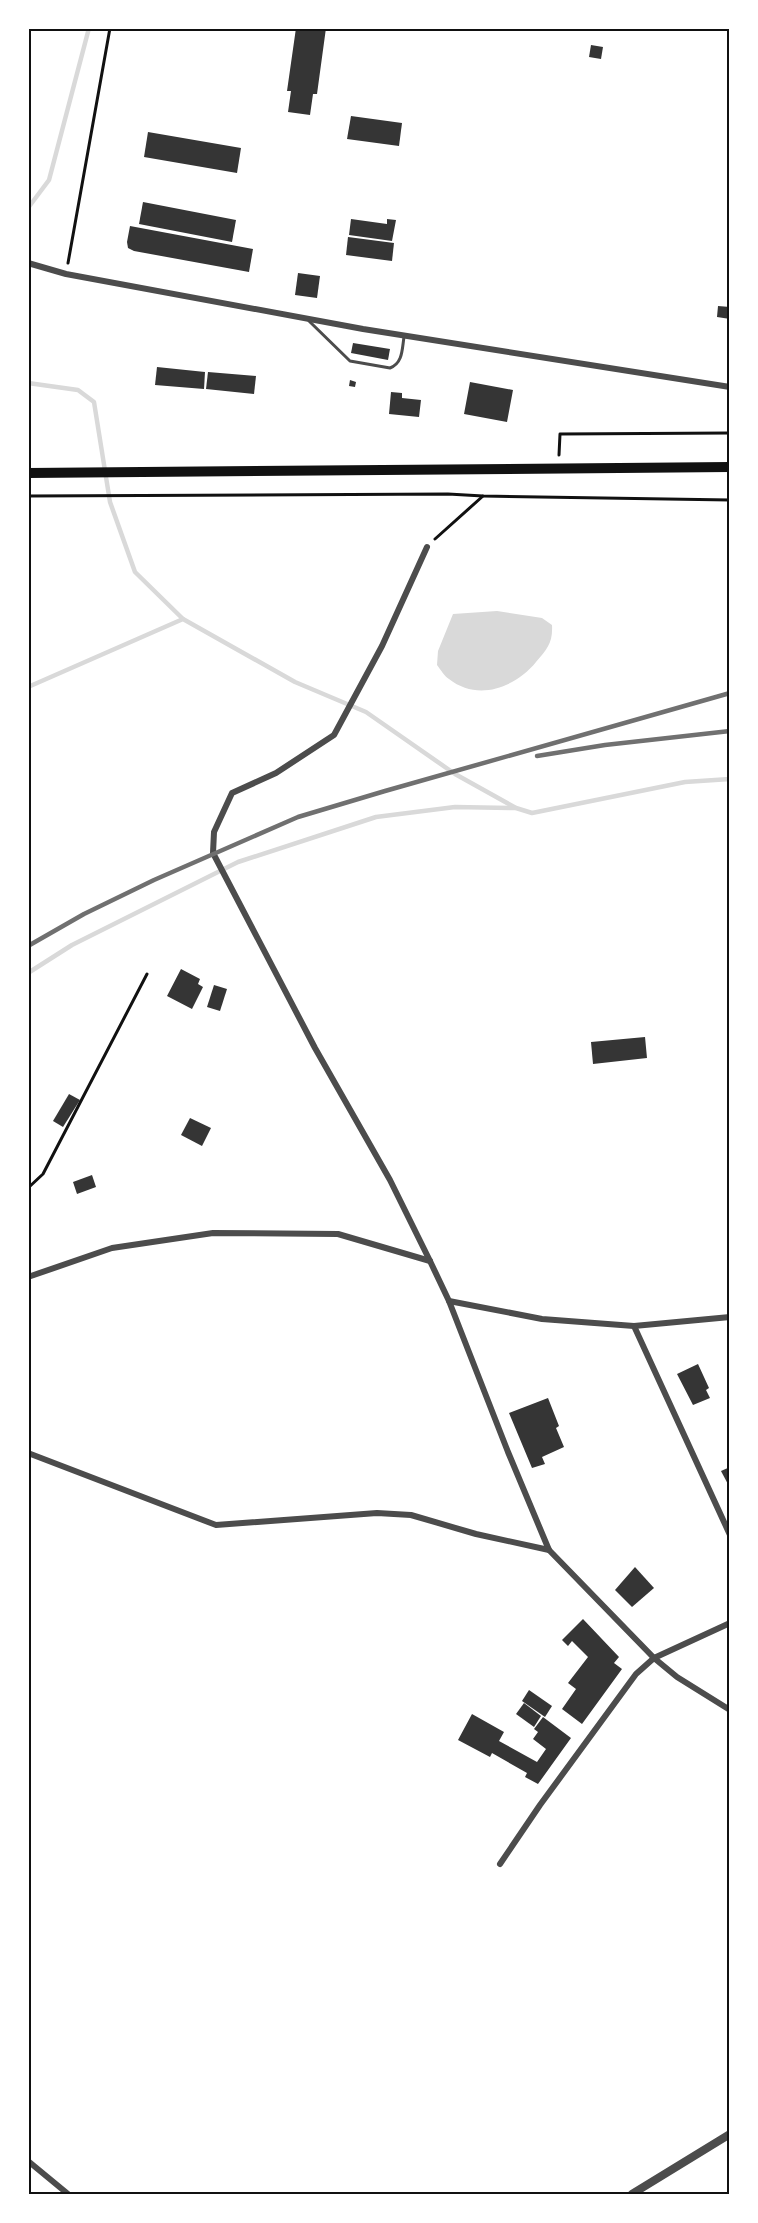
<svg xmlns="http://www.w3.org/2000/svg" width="758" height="2223" font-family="'Noto Sans',sans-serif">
  <rect width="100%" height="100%" fill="#fff"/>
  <path fill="#d9d9d9" d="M497,611L542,618L552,625C553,643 547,649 536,662C516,687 478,702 449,679C444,676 441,670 437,665L438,651L453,614Z"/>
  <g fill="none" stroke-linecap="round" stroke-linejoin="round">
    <g stroke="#d9d9d9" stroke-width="4.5">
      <path d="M28,208L49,180L89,28"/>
      <path d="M28,383L78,390L94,402L110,502L135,572L183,619"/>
      <path d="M28,687L183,619L295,682L366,712L455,774L516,808L532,813L685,782L730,779"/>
      <path d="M28,973L72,945L238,862L376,817L455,807L515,808"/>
    </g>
  </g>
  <g fill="#353535">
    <path d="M296,28H326L317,94H313L310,115L288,112L291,91H287Z"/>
    <path d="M591,45L603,47L601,59L589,57Z"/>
    <path d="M351,116L402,123L399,146L347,139Z"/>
    <path d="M148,132L241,148L237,173L144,157Z"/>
    <path d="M143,202L236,220L232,242L139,224Z"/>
    <path d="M351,219L387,224V219L396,220L392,241L349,235Z"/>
    <path d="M130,226L253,249L249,272L134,251L128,248L127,242Z"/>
    <path d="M348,237L394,243L392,261L346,255Z"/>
    <path d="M298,273L320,276L317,298L295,295Z"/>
    <path d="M718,306L730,307V319L717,317Z"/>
    <path d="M353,343L390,349L388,360L351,353Z"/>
    <path d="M157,367L205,372L204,389L155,385Z"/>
    <path d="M208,372L256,376L254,394L206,389Z"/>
    <path d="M350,380L356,382L355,387L349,386Z"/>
    <path d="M470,382L513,390L507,422L464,414Z"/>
    <path d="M391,392L402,393V398L421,400L419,417L389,414Z"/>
    <path d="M181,969L200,979L198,984L203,987L192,1009L167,996Z"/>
    <path d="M214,985L227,989L220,1011L207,1007Z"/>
    <path d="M645,1037L647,1058L593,1064L591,1042Z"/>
    <path d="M69,1094L80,1100L63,1127L53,1121Z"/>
    <path d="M190,1118L211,1128L202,1146L181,1135Z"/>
    <path d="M92,1175L96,1187L77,1194L73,1182Z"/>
    <path d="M698,1364L709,1388L706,1390L710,1398L693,1405L677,1374Z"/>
    <path d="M548,1398L559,1426L556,1428L564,1447L542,1457L545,1464L532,1468L509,1413Z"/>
    <path d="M730,1467V1488L721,1471Z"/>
    <path d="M635,1567L654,1588L632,1607L615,1590Z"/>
    <path d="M583,1619L619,1657L614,1663L622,1669L582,1724L562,1709L576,1689L568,1683L588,1657L572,1641L568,1646L562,1640Z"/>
    <path d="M529,1690L552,1706L545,1717L522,1701Z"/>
    <path d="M524,1703L541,1716L534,1727L516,1714Z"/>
    <path d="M472,1714L504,1732L499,1741L537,1762L546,1749L533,1739L538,1732L534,1729L543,1717L571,1738L538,1784L525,1777L527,1773L492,1753L490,1757L458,1740Z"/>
  </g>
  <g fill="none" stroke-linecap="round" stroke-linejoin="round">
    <g stroke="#111" stroke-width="3">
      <path d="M68,263L110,28"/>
      <path d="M559,455L560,434L730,433"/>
      <path d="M28,496L448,494L483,496L730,500"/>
      <path d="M435,539L483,496"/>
      <path d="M28,1188L43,1174L147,974"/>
    </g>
    <path stroke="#4c4c4c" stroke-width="3" d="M309,321L350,361L390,368C403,363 402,349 404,337"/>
    <g stroke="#4c4c4c" stroke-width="6">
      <path d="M28,263L66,274L363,329L730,387"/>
      <path d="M427,547L382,646L334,735L276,773L232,793L214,832L213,853L315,1048L390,1180L430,1261L449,1301L508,1452L549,1550L654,1658L677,1677L730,1710"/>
      <path d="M28,1277L112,1248L213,1233L338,1234L430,1261"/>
      <path d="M449,1301L542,1319L634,1326L730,1317"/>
      <path d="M634,1326L730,1535"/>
      <path d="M28,1453L216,1525L377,1513L411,1515L476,1534L549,1550"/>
      <path d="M500,1864L540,1805L636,1674L654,1658L730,1623"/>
      <path d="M28,2161L68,2194"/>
    </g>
    <path stroke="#4c4c4c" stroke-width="8" d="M632,2194L730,2134"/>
    <path stroke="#111" stroke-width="10" d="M28,473L730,467"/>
    <g stroke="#707070" stroke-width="4.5">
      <path d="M537,756L605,745L730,731"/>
      <path d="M28,946L84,914L154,880L298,817L385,791L730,693"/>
    </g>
  </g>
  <rect width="758" height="2223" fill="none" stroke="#ffffff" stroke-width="60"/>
  <rect x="30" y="30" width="698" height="2163" fill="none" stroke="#111" stroke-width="2"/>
</svg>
